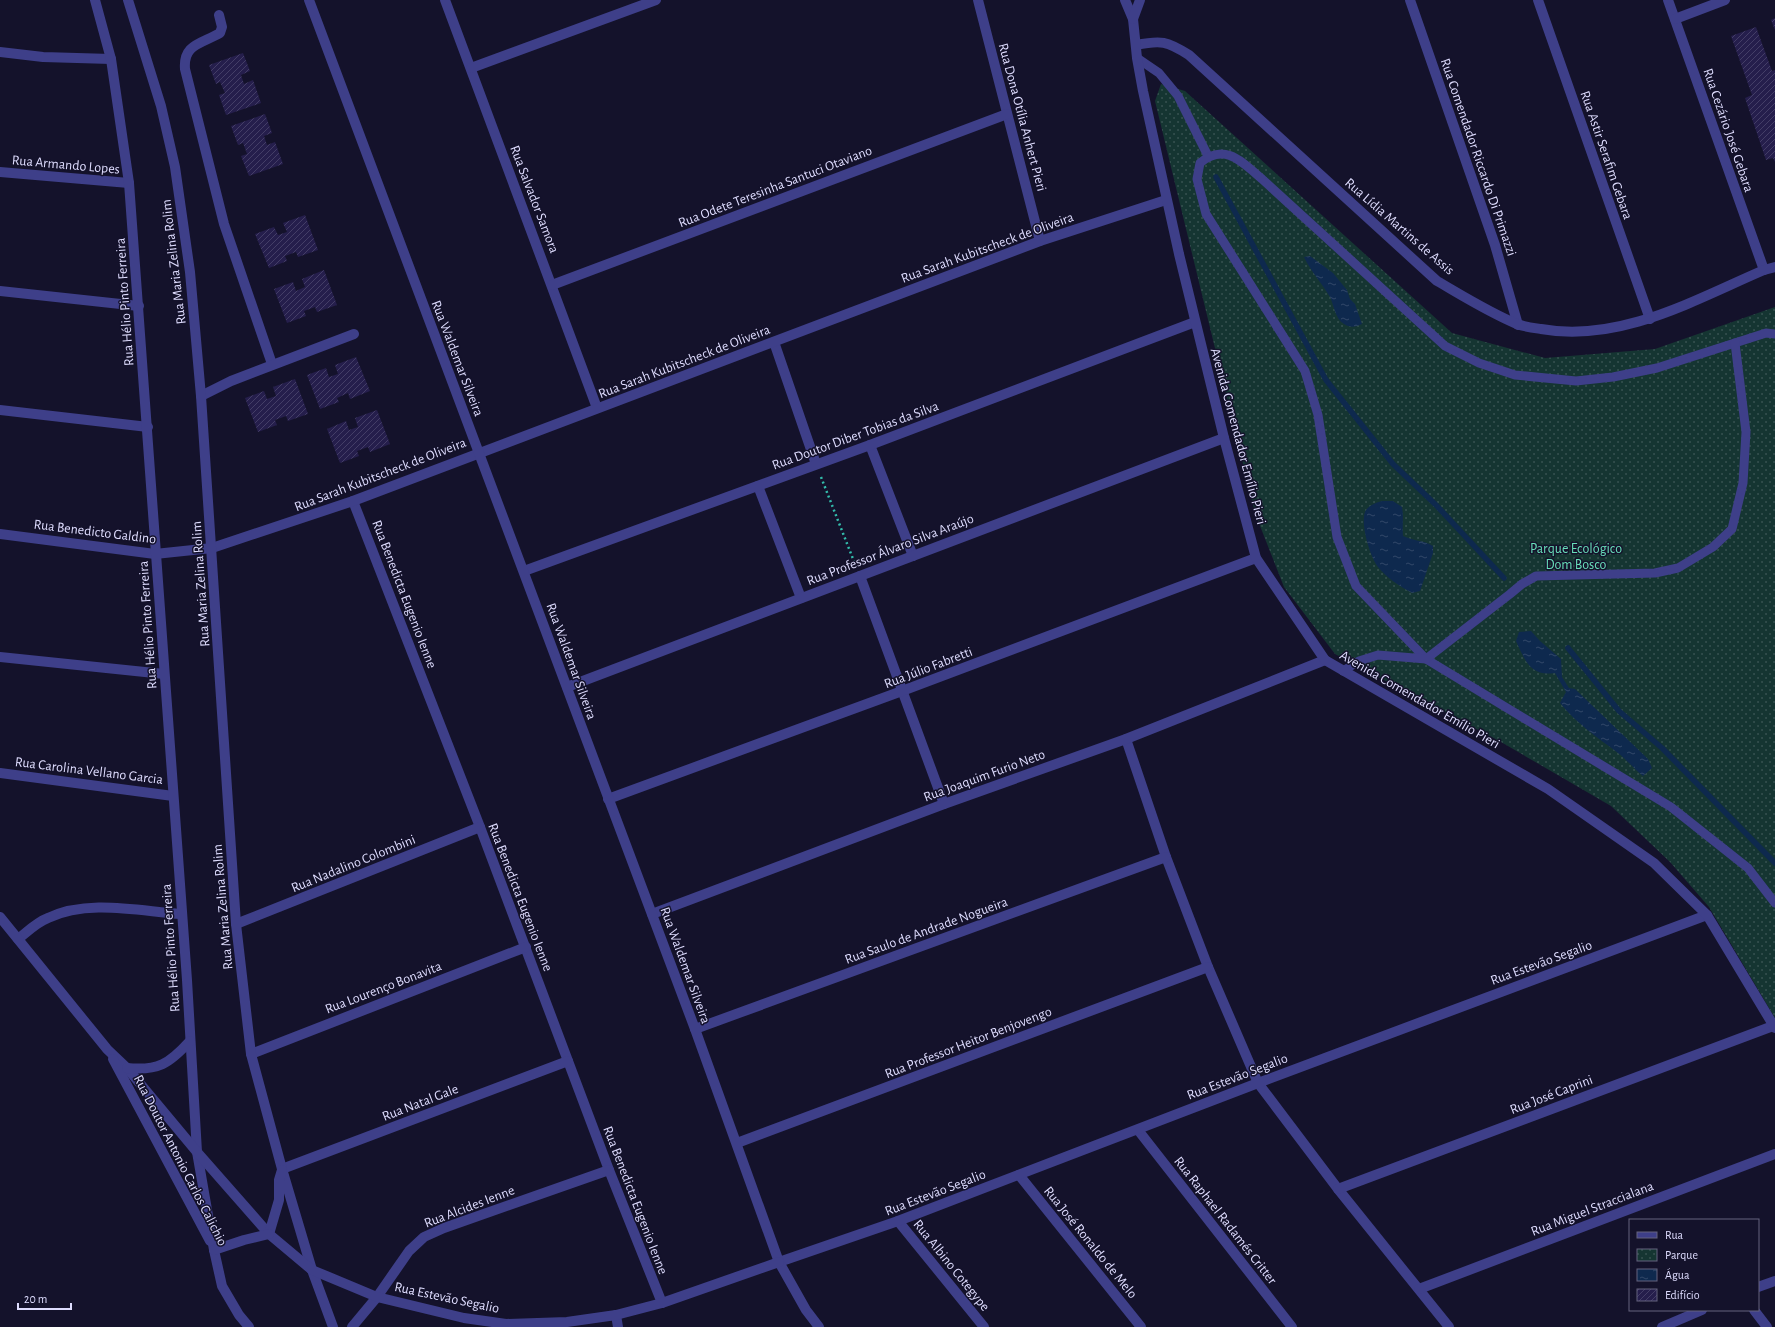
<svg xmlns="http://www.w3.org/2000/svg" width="1775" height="1327" font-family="'Alegreya Sans',sans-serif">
  <defs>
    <pattern id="park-dots" width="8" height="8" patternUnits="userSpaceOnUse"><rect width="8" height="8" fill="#153532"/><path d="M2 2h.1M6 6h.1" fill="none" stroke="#375251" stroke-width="1.8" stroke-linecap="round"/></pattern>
    <pattern id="water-ripples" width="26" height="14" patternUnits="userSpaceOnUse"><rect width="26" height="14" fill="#0e294e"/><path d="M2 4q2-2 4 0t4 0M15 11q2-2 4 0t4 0" fill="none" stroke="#314769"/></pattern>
    <pattern id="building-hatch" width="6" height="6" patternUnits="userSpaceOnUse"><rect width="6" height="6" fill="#251e4c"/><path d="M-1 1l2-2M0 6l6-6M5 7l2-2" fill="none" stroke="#443e67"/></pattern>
  </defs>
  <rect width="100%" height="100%" fill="#14122b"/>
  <path fill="url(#park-dots)" d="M1161,84L1185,91L1452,333L1545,358L1655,349L1775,307V1018L1709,907L1670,862L1611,806L1501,742L1335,654L1284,587L1255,513L1155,101Z"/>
  <g fill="url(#water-ripples)">
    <path d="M1310,256L1333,273L1347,290L1350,299L1355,304L1362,324C1356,327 1350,328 1344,324C1335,319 1334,305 1330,297C1322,283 1311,272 1304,257Z"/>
    <path d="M1382,501H1393L1402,507C1404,517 1402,525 1403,536C1413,541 1423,540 1433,546V553L1420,591L1412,593C1399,586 1387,578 1378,567C1370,557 1359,521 1366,510C1370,505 1375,503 1382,501Z"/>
    <path d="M1531,631L1540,641L1561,659L1562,677L1569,688L1575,689L1648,759L1652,768L1643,776C1634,769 1627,760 1618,753C1597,737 1577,724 1560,703L1566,692L1555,673C1531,677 1525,661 1516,641L1519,632Z"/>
  </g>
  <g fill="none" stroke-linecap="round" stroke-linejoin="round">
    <g stroke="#0e294e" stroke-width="5.5">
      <path d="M1216,177L1326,380L1393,464L1436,505L1504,578"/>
      <path d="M1568,648L1619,711L1662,748L1775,863"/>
    </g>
  </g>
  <g fill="url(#building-hatch)">
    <path d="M1775,18V30L1771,20Z"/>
    <path d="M1756,27L1772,71L1775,70V162L1773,158L1766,160L1745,98L1752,95L1731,36Z"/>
    <path d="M243,53L250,71L241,75L244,84L253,80L261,103L226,115L219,95L225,93L220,82L216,84L209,65Z"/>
    <path d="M265,114L272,133L264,136L267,145L275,142L283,164L249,176L241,156L247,154L243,143L238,145L231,126Z"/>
    <path d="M305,215L318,250L298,257L296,252L285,256L287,261L269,268L255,234L274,227L278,235L287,232L283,223Z"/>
    <path d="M324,270L337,305L317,312L315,307L304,311L306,316L287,323L274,289L293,282L296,291L305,287L302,279Z"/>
    <path d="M356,357L370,391L350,399L348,393L337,398L339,402L320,409L307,375L326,368L329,377L338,374L335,365Z"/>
    <path d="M295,379L308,414L288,421L286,416L275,420L277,425L258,432L245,398L264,391L267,399L276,396L273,387Z"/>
    <path d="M377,410L390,444L370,452L368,447L357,451L359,456L340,463L327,429L346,421L349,430L358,427L355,418Z"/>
  </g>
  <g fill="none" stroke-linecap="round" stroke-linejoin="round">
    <path stroke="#33bcab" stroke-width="2.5" stroke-dasharray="2 3" stroke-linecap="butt" d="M821,477L855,564"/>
    <g stroke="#3e3f89" stroke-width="9">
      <path d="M1137,58L1159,73L1178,96L1208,156"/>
      <path d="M1775,334L1766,333L1657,368L1613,377L1576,381L1515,375L1479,363L1445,346L1262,179C1242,162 1225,142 1200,163L1197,179L1206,214L1305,371L1318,415L1337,537L1356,586L1426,659L1671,807L1748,868L1775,903"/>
      <path d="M1343,671L1359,661L1378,655L1426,659L1510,594L1522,584L1536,576L1655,573L1678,568L1713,547L1732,529L1743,483L1746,432L1735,343"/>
    </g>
    <g stroke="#3e3f89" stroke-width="10">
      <path d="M445,0L597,408"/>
      <path d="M978,0L1040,241"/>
      <path d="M1410,0L1495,245L1518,325"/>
      <path d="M1538,0L1650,319"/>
      <path d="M1668,0L1764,270"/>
      <path d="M219,15L222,27L220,33C201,44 183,44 185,69L224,224L272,364"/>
      <path d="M1675,19L1725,0"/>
      <path d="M1136,45C1161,40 1167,41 1189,55L1437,281C1463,296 1490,313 1517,324C1525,327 1534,328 1541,329C1620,343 1694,300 1764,270L1775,267"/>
      <path d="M0,52L43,57L111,59"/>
      <path d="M471,68L656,0"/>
      <path d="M0,172L129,183"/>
      <path d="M552,285L1007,114"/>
      <path d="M0,291L139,306"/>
      <path d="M774,342L816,464"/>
      <path d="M201,396L231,381L354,334"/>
      <path d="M0,410L148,427"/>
      <path d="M870,445L913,556"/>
      <path d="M758,486L801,598"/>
      <path d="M353,501L480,827L609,1170L662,1303"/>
      <path d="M0,534L155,554L212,548L353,501L1040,241L1166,200"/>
      <path d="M524,571L870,445L1195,322"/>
      <path d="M860,576L944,804"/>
      <path d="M0,657L164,674"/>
      <path d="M567,687L1224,438"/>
      <path d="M1126,739L1166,857L1208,967L1258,1083L1338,1189L1449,1327"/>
      <path d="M0,773L173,796"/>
      <path d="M608,799L902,691L1256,558"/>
      <path d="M652,914L944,804L1126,739L1325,660"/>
      <path d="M236,924L480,827"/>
      <path d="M18,939C27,932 37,922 48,918C88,899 138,911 181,914"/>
      <path d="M695,1029L1166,857"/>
      <path d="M251,1054L526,947"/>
      <path d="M1138,1130L1292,1327"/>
      <path d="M737,1143L1208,967"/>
      <path d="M282,1169L568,1061"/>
      <path d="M1019,1175L1141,1327"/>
      <path d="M1338,1189L1773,1026"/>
      <path d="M898,1221L984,1327"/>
      <path d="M214,1250L222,1286L239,1315L249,1327"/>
      <path d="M779,1262L898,1221L1258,1083L1707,915"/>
      <path d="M312,1270L333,1327"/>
      <path d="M1758,1287L1775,1281"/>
      <path d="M1419,1289L1775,1154"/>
      <path d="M1754,1310L1767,1327"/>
      <path d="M616,1315L618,1327"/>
      <path d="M352,1327L377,1297L409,1251L424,1237L444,1228L609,1170"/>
      <path d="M1662,1327L1702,1310"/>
    </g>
    <g stroke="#3e3f89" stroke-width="10">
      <path d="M95,0L111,59L129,183L187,980L197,1152L214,1250"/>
      <path d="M128,0L161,106L175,167L190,272L201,396L236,924L251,1054L282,1169L312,1270"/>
      <path d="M309,0L695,1029L779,1262L806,1310L819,1327"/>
      <path d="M1125,0L1133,19L1137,58L1143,91L1179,254L1224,438L1256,558L1325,660L1548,789L1654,863L1707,915L1775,1028"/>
      <path d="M1133,19L1140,0"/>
      <path d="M0,917L107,1049L127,1068L197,1152L269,1234L312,1270L377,1297L464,1318L506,1324L567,1322L616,1315L662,1303L779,1262"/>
      <path d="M113,1059L210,1241"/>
      <path d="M127,1068C158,1071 169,1064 190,1041"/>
      <path d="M269,1234L279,1200V1180L282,1170"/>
      <path d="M214,1250L244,1240L269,1234"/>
    </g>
  </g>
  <g text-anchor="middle" stroke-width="3" stroke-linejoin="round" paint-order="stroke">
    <g font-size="14" fill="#dedcfe" stroke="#14122b">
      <text transform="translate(1023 117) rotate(75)" y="5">Rua Dona Otília Anhert Pieri</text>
      <text transform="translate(1729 130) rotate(71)" y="5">Rua Cezário José Gebara</text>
      <text transform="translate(1607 155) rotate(71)" y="5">Rua Astir Serafim Gebara</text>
      <text transform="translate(1479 157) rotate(71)" y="5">Rua Comendador Riccardo Di Primazzi</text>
      <text transform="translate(66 164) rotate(5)" y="5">Rua Armando Lopes</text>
      <text transform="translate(775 186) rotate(-21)" y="5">Rua Odete Teresinha Santuci Otaviano</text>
      <text transform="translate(535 199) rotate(69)" y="5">Rua Salvador Samora</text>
      <text transform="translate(1400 226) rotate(41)" y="5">Rua Lídia Martins de Assis</text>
      <text transform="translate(987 247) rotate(-20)" y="5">Rua Sarah Kubitscheck de Oliveira</text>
      <text transform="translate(173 262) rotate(-97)" y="5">Rua Maria Zelina Rolim</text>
      <text transform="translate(124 302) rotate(-94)" y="5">Rua Hélio Pinto Ferreira</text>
      <text transform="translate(458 358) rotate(69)" y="5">Rua Waldemar Silveira</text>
      <text transform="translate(684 361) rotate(-21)" y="5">Rua Sarah Kubitscheck de Oliveira</text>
      <text transform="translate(855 435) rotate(-20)" y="5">Rua Doutor Diber Tobias da Silva</text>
      <text transform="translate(1239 436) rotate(75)" y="5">Avenida Comendador Emílio Pieri</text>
      <text transform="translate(380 474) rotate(-21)" y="5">Rua Sarah Kubitscheck de Oliveira</text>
      <text transform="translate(95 531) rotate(7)" y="5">Rua Benedicto Galdino</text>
      <text transform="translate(890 549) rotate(-21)" y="5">Rua Professor Álvaro Silva Araújo</text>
      <text transform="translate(200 584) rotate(-94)" y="5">Rua Maria Zelina Rolim</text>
      <text transform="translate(405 594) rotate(69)" y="5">Rua Benedicta Eugenio Ienne</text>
      <text transform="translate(147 625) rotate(-94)" y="5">Rua Hélio Pinto Ferreira</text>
      <text transform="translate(572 661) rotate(70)" y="5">Rua Waldemar Silveira</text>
      <text transform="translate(928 667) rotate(-21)" y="5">Rua Júlio Fabretti</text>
      <text transform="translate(1420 699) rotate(30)" y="5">Avenida Comendador Emílio Pieri</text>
      <text transform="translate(89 770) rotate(7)" y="5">Rua Carolina Vellano Garcia</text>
      <text transform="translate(984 775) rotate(-20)" y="5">Rua Joaquim Furio Neto</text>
      <text transform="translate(353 863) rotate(-22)" y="5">Rua Nadalino Colombini</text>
      <text transform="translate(521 897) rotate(69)" y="5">Rua Benedicta Eugenio Ienne</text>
      <text transform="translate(222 907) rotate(-95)" y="5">Rua Maria Zelina Rolim</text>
      <text transform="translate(926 930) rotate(-20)" y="5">Rua Saulo de Andrade Nogueira</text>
      <text transform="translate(170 948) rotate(-94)" y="5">Rua Hélio Pinto Ferreira</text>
      <text transform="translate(1541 962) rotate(-20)" y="5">Rua Estevão Segalio</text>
      <text transform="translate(686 965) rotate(70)" y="5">Rua Waldemar Silveira</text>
      <text transform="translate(383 987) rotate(-21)" y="5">Rua Lourenço Bonavita</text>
      <text transform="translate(968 1042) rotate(-21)" y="5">Rua Professor Heitor Benjovengo</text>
      <text transform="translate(1237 1076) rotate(-21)" y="5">Rua Estevão Segalio</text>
      <text transform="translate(1551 1094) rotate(-21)" y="5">Rua José Caprini</text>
      <text transform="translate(420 1102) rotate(-21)" y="5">Rua Natal Gale</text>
      <text transform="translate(181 1160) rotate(63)" y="5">Rua Doutor Antonio Carlos Calichio</text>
      <text transform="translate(935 1192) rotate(-21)" y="5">Rua Estevão Segalio</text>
      <text transform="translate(636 1200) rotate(69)" y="5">Rua Benedicta Eugenio Ienne</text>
      <text transform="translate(469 1206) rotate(-21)" y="5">Rua Alcides Ienne</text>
      <text transform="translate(1592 1208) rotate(-21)" y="5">Rua Miguel Straccialana</text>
      <text transform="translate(1226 1220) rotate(52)" y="5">Rua Raphael Radamés Critter</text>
      <text transform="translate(1091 1242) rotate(51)" y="5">Rua José Ronaldo de Melo</text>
      <text transform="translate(952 1265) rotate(51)" y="5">Rua Albino Cotegype</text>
      <text transform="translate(447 1297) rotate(12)" y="5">Rua Estevão Segalio</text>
    </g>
    <g font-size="14" fill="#68dfba" stroke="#14122b">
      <text x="1576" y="553">Parque Ecológico<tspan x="1576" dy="16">Dom Bosco</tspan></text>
    </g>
  </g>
  <rect x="1629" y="1219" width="130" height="92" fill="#14122b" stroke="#65637f"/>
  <rect x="1637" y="1232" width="20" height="6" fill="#3e3f89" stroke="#65637f"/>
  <text x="1665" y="1239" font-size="12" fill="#dedcfe">Rua</text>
  <rect x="1637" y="1249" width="20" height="12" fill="url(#park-dots)" stroke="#65637f"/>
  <text x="1665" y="1259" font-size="12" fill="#dedcfe">Parque</text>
  <rect x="1637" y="1269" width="20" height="12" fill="url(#water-ripples)" stroke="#65637f"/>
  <text x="1665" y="1279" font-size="12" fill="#dedcfe">Água</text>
  <rect x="1637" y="1289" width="20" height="12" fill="url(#building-hatch)" stroke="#65637f"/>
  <text x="1665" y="1299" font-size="12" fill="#dedcfe">Edifício</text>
  <path d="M18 1303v6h53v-6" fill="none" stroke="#dedcfe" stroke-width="2"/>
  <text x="24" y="1303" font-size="12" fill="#dedcfe" stroke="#14122b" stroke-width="3" paint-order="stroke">20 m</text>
</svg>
